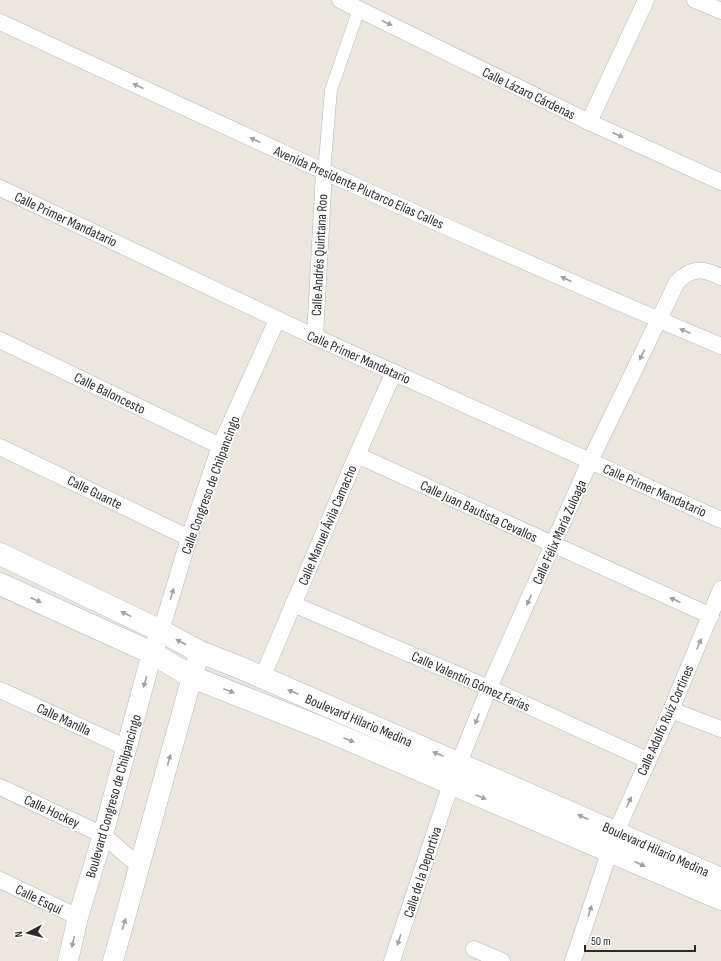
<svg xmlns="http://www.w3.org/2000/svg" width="721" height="961" font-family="'Sofia Sans Condensed',sans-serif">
  <rect width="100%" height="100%" fill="#ece7de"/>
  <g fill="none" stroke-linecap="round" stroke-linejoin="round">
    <g stroke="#b2b4be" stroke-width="13">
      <path id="pedestrian" d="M324,172L331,90L359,9"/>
    </g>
    <g stroke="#b2b4be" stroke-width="17">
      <g id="minor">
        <path d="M340,0L589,122L721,182"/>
        <path d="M695,0L721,11"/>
        <path d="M0,22C239,133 478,244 721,346"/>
        <path d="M589,122L646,0"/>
        <path d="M0,188L315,337L721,520"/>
        <path d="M315,337L324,172"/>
        <path d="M0,340L220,446"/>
        <path d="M0,447L189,538"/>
        <path d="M357,455L711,616"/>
        <path d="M293,604L489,688L647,760"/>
        <path d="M161,631L189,538L220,446L277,320"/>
        <path d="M262,678L357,455L394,372"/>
        <path d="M0,690L127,748"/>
        <path d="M671,710L721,729"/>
        <path d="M459,763L489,688L590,461L677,282C692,267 703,268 721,277"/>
        <path d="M0,787L103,835L140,867"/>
        <path d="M0,880L78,917"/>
        <path d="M474,949L502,961"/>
        <path d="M392,961L451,784"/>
        <path d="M573,961L616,832L671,710L721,589"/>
      </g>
    </g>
    <g stroke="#b2b4be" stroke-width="21">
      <g id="tertiary">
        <path d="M68,961L78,917L103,835L152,653L161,631"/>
        <path d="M113,961L192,677L200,652"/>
      </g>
    </g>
    <g stroke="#b2b4be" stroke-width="23">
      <g id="secondary">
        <path d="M0,554L161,631L200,652L241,668L721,879"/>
        <path d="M0,584L152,653L192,677L319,727L721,899"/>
      </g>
    </g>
    <use href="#pedestrian" stroke="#fff" stroke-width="12"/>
    <use href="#minor" stroke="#fff" stroke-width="16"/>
    <use href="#tertiary" stroke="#fff" stroke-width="20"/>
    <use href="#secondary" stroke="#fff" stroke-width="22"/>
  </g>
  <defs><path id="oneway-solid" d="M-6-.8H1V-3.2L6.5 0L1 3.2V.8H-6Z"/></defs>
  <g fill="#a0a0a0">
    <use href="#oneway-solid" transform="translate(387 23) rotate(26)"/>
    <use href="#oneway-solid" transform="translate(138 86) rotate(-155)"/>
    <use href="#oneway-solid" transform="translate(618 135) rotate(24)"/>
    <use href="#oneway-solid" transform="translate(255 140) rotate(-155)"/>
    <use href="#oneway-solid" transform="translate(566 279) rotate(-156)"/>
    <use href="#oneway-solid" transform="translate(685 331) rotate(-157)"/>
    <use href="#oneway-solid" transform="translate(642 355) rotate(116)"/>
    <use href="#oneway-solid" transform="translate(172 594) rotate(-73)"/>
    <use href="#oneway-solid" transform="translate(36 600) rotate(24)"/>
    <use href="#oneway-solid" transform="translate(529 600) rotate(114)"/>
    <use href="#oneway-solid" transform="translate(675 600) rotate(-155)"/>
    <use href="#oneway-solid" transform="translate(126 614) rotate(-154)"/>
    <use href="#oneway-solid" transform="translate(181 642) rotate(-152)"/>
    <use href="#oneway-solid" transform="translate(699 644) rotate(-67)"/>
    <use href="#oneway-solid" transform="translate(145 682) rotate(105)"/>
    <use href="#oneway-solid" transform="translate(229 691) rotate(21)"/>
    <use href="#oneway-solid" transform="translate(293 692) rotate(-157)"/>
    <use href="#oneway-solid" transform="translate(477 719) rotate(112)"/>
    <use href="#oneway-solid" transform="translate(349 740) rotate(23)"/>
    <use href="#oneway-solid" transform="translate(438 754) rotate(-157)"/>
    <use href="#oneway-solid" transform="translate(169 760) rotate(-75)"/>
    <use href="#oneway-solid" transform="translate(481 797) rotate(23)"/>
    <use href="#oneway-solid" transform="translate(629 802) rotate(-66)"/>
    <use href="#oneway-solid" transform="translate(583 817) rotate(-156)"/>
    <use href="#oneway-solid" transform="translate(640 864) rotate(24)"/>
    <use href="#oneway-solid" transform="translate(590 911) rotate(-72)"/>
    <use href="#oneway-solid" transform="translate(124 924) rotate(-74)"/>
    <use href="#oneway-solid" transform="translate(399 940) rotate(108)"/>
    <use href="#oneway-solid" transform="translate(73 942) rotate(103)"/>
  </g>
  <g text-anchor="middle" stroke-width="3.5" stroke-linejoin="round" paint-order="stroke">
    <g font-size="14" fill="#2b2b2b" stroke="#fff">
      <text transform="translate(529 93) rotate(26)" y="5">Calle Lázaro Cárdenas</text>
      <text transform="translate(359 187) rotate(24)" y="5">Avenida Presidente Plutarco Elías Calles</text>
      <text transform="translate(66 219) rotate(25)" y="5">Calle Primer Mandatario</text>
      <text transform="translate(319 255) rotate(-87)" y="5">Calle Andrés Quintana Roo</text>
      <text transform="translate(359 357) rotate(24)" y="5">Calle Primer Mandatario</text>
      <text transform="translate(110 393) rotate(26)" y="5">Calle Baloncesto</text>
      <text transform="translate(210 485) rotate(-70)" y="5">Calle Congreso de Chilpancingo</text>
      <text transform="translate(655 490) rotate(24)" y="5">Calle Primer Mandatario</text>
      <text transform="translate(95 492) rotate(26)" y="5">Calle Guante</text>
      <text transform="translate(479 511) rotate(25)" y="5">Calle Juan Bautista Cevallos</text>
      <text transform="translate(327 525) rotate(-67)" y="5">Calle Manuel Ávila Camacho</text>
      <text transform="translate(559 532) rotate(-66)" y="5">Calle Félix María Zuloaga</text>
      <text transform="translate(471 681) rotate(24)" y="5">Calle Valentín Gómez Farías</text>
      <text transform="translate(64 719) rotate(25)" y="5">Calle Manilla</text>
      <text transform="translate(359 720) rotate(23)" y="5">Boulevard Hilario Medina</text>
      <text transform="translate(665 720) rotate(-66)" y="5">Calle Adolfo Ruíz Cortines</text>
      <text transform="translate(113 796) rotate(-74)" y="5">Boulevard Congreso de Chilpancingo</text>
      <text transform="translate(52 811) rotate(25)" y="5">Calle Hockey</text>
      <text transform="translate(656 849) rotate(24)" y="5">Boulevard Hilario Medina</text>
      <text transform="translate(422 872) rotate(-72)" y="5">Calle de la Deportiva</text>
      <text transform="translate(39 899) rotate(26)" y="5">Calle Esquí</text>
    </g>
  </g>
  <g transform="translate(28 933) rotate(263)" stroke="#ffffff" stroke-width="3" paint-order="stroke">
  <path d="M0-3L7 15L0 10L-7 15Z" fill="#2b2b2b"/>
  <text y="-6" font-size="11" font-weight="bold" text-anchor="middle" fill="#2b2b2b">N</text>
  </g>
  <path d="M585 945v6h110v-6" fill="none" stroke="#2b2b2b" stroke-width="2"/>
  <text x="591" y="945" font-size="12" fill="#2b2b2b" stroke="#ffffff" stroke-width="3" paint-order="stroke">50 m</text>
</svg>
